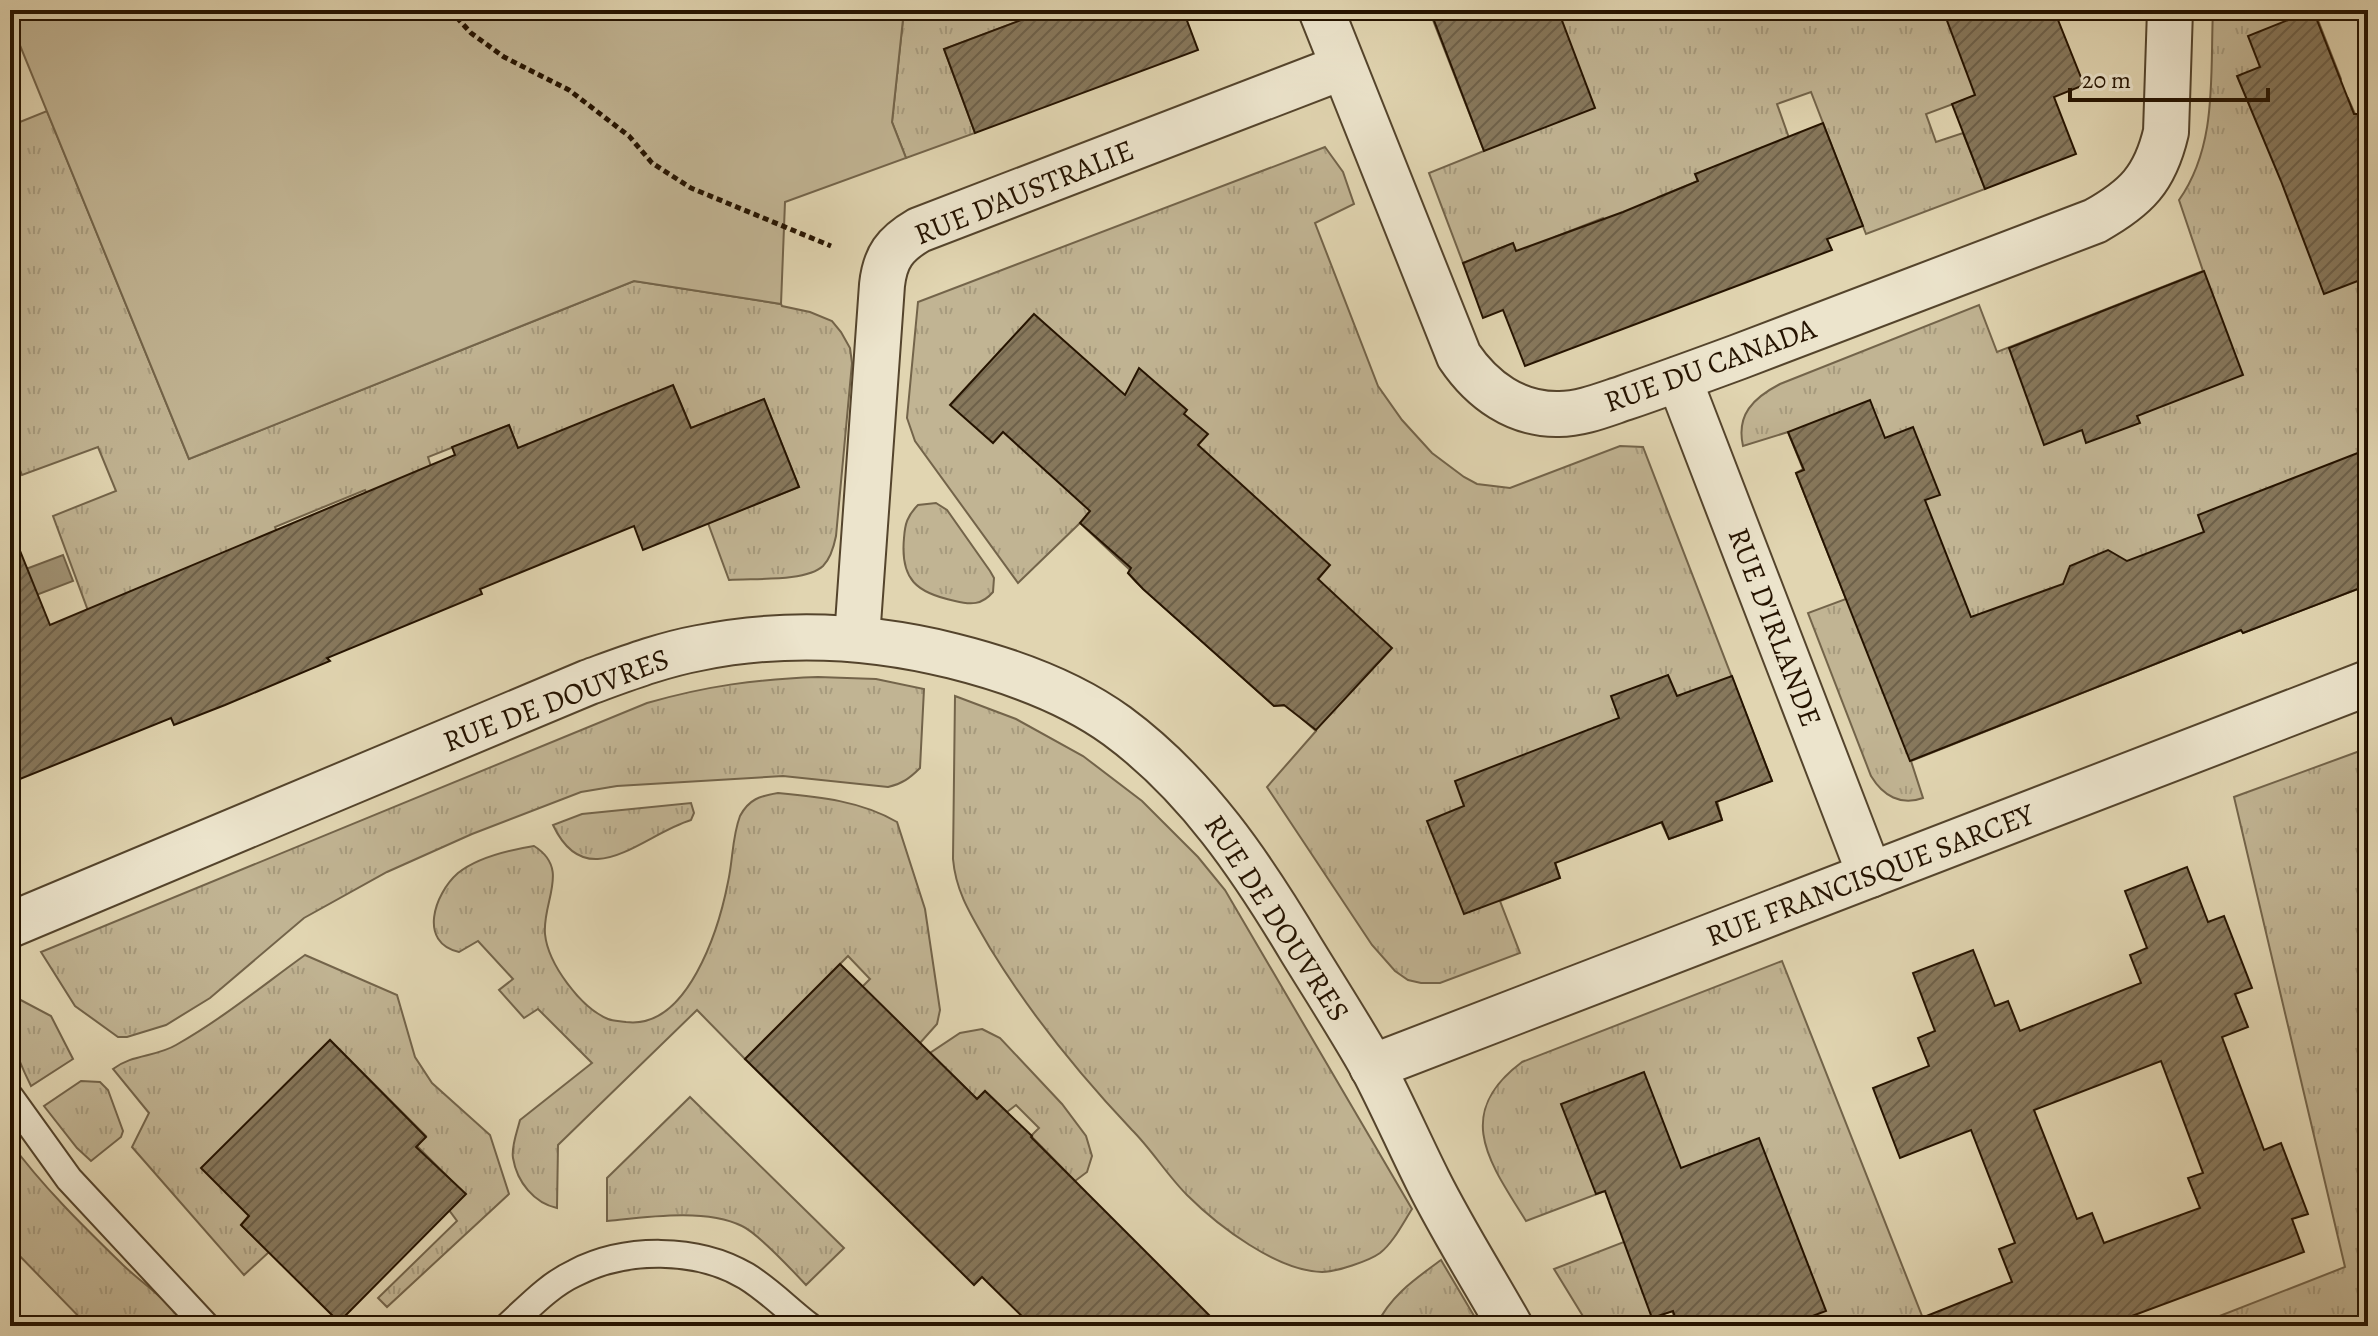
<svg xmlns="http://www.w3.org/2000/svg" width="2378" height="1336" font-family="Alegreya,serif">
  <defs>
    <pattern id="grass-tufts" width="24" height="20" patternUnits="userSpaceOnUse" patternTransform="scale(2)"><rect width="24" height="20" fill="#c1b493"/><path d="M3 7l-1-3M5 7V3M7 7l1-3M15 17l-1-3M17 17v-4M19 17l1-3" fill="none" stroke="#a69a7d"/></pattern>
    <pattern id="building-hatch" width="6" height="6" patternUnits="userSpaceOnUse" patternTransform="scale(2)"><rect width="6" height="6" fill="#87785c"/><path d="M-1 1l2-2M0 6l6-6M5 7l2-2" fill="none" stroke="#6e614a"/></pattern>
  </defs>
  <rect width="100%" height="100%" fill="#e1d5b1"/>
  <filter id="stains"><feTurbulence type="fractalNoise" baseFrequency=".0025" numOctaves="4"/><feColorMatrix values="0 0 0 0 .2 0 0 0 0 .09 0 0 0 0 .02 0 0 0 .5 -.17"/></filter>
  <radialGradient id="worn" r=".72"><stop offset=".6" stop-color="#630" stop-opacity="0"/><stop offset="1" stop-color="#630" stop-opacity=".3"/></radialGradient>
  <g fill="url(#grass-tufts)" stroke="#73644a" stroke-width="2">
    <path d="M904,10H1048L944,49L975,133L906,158L892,122Z"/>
    <path d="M1429,10H1943L2004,85L1926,114L1936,142L1963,133L1985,189L1866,234L1811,92L1777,104L1789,138L1696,174L1698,181L1658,197L1662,208L1608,230L1603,218L1555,237L1520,261L1513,243L1463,263L1429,173L1484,151Z"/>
    <path d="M2213,10H2314L2341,79L2335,85L2339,95L2348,98L2355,114H2358L2368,139V585L2243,633L2241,630L1911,761L1923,798C1901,806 1883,796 1871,776L1808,613L1846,599L1796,473L1803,469L1788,432L1743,446C1736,415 1753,398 1780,384L1979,305L1997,352L2203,271L2179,200C2218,145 2210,74 2213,10Z"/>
    <path d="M47,111L189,459L634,281L781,304L782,306L810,312L832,321L841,332L850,348L852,363L836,536C834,546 831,558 823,566C806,582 753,578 729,580L708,523L799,487L764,399L691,428L673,386L526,468L509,425L428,457L433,473L369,498L365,490L275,527L294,574L90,616L53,516L116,491L98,447L22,475L10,445V126Z"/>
    <path d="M1325,147L1343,172L1354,204L1315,223L1378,386L1402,420L1432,453L1464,477L1477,484L1510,488L1620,446L1643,447L1772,781L1717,801L1722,820L1669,839L1661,822L1555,862L1560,878L1500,901L1520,953L1440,983H1421L1408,980L1395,971L1372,945L1267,787L1316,731L1301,718L1298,705L1274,706L1136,582L1128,573L1130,570L1080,523L1018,583L915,441L907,418L918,302Z"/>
    <path d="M936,503L947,510L990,571L994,578L993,592C982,605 971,605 955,601C917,593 900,580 904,538C905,524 907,516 918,505Z"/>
    <path d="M818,677L876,679L924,689L920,768C910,778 902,784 888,787L783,776L617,786L581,792L472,834L387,872L304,918L210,998L166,1025L127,1037H118L75,1006L41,952L647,703C706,686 757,679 818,677Z"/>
    <path d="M955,696L1016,719L1083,756L1142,801L1198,857L1225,890L1412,1209C1403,1223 1393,1243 1380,1253C1369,1261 1336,1272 1322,1272C1277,1271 1218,1226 1187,1195C1167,1175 1152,1150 1132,1130C1078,1073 1031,1015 990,948C973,918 956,894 953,859Z"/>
    <path d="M2368,748V1326H2194L2345,1267L2234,797Z"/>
    <path d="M778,793C820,797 861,801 897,822L925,909L940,1010L937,1024L920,1043L862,987L870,979L848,956L745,1059L697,1010L558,1145L557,1208C534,1203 517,1182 513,1158C511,1147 517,1132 520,1120L592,1063L538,1009L524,1018L499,990L513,979L478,941L459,952C418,943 434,894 458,873C478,857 509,850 534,846C571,869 542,901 545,934C548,964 581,1008 608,1019C613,1021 621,1021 626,1022C688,1030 719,928 728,882C733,860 732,837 740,816C749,799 760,796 778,793Z"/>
    <path d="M691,803L694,813L691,820C642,835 587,897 553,825L582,814Z"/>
    <path d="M305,955L397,995L415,1057L432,1083L490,1135L509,1194L387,1307L378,1298L457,1221L449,1210L465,1194L417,1146L426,1136L330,1040L202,1168L249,1215L241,1225L269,1252L244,1275L132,1147L149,1113L113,1069C132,1054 156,1057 176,1045C222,1019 262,986 305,955Z"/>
    <path d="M1782,961L1926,1326H1678L1672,1311L1629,1326H1589L1554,1269L1637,1237L1618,1186L1526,1221C1490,1163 1452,1114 1522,1062Z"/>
    <path d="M15,997L51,1016L73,1059L31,1086C16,1056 5,1030 15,997Z"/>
    <path d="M982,1029L1000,1038L1062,1104L1086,1136L1092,1156L1087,1172L1075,1181L1031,1136L1039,1128L1016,1105L1007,1112L985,1091L977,1099L930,1053L960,1033Z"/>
    <path d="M81,1081L100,1082L108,1090L123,1131L121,1137L91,1161L77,1148L44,1106Z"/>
    <path d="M690,1097L844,1248L806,1285C793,1271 757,1233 742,1226C706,1208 646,1217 607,1221V1178Z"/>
    <path d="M10,1142C42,1186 84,1227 123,1265C144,1285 170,1301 185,1326H88L10,1246Z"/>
    <path d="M1441,1260L1480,1326H1376C1390,1296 1415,1279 1441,1260Z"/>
  </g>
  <path fill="#c1b493" stroke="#73644a" stroke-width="2" d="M10,10H904L892,122L906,158L785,202L781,304L634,281L189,459L10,21Z"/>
  <path fill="#a19375" stroke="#6f6046" stroke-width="2" d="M63,555L73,581L10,605V575Z"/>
  <g fill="url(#building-hatch)" stroke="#251300" stroke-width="2" fill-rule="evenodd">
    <path d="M1048,10H1183L1198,50L975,133L944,49Z"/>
    <path d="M1430,10H1558L1595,108L1484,151Z"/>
    <path d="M1943,10H2054L2084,85L2054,97L2076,154L1985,189L1952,104L1975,95Z"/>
    <path d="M2313,10L2354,114H2358L2368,139V277L2324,294L2281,181L2237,76L2260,67L2248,36Z"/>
    <path d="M1823,123L1863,226L1827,239L1832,250L1525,366L1503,310L1483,318L1463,263L1513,243L1516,251L1623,212L1698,181L1695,174Z"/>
    <path d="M2204,271L2243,375L2137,416L2140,423L2086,443L2082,430L2044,445L2009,348Z"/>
    <path d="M1034,314L1125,395L1139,368L1187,410L1184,414L1208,434L1198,445L1330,565L1318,579L1392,648L1316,730L1284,705L1274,706L1143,589L1128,573L1131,568L1080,523L1090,511L1003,432L993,443L950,405Z"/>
    <path d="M673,385L691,428L764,399L799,487L643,550L634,526L480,589L482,594L327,658L330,661L225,705L174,725L171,718L10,783V531H12L50,625L455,455L452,447L509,425L518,448Z"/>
    <path d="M1870,400L1885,438L1913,427L1940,495L1925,500L1971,617L2063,584L2070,566L2108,550L2127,561L2204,532L2198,515L2368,449V585L2243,633L2241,630L1910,761L1796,473L1804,470L1788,432Z"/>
    <path d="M1668,675L1677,696L1732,676L1772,781L1716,802L1722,820L1669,839L1662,822L1555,863L1560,878L1464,914L1427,821L1464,806L1455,781L1619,718L1611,696Z"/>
    <path d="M2187,867L2208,922L2224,916L2252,988L2235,994L2248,1027L2222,1037L2264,1150L2281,1143L2308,1214L2292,1219L2304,1252L2105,1326H1909V1323L2012,1282L1999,1249L2015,1243L1971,1130L1900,1158L1873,1088L1929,1066L1918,1038L1935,1031L1913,973L1973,950L1995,1006L2008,1001L2020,1031L2141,983L2130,955L2147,948L2125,891ZM2161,1061L2203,1173L2188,1178L2200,1208L2104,1243L2092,1213L2077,1219L2034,1110Z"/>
    <path d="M840,964L977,1099L985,1091L1032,1136L1031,1137L1220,1326H1032L982,1277L974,1285L745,1059Z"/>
    <path d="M330,1040L426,1137L416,1147L466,1194L339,1322L241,1225L249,1216L201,1168Z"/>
    <path d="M1644,1072L1681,1168L1759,1138L1826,1311L1786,1326H1678L1673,1311L1652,1318L1605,1191L1596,1194L1561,1104Z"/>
  </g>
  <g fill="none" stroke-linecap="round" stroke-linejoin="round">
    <g stroke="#54442c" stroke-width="30">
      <g id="lane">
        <path d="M10,1097L69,1179L206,1326"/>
        <path d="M508,1326C529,1307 549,1285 575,1273C625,1247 697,1247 746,1276C769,1290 788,1310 809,1326"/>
      </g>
    </g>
    <g stroke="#54442c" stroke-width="48">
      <g id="street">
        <path d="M1321,10L1459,356C1482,390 1516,415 1559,414C1581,414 1603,405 1624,398C1662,385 1700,371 1738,357C1857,312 1976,266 2095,221C2136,198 2155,179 2166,132L2170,10"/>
        <path d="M1679,379L1870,875"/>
        <path d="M857,638L882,285C885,257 895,244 919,230L1343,67"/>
        <path d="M10,925L589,682C625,669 661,655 699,648C784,631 869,635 953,656C1009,670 1069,691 1117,726C1197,785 1252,867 1302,951C1326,990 1350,1027 1372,1066C1392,1104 1409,1143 1428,1181C1453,1231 1483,1278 1510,1326"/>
        <path d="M1372,1067L2368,683"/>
      </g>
    </g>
    <path stroke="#251300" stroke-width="5" stroke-dasharray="6 4" stroke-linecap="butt" d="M450,10L471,33L504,57L569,90L629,136L652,163L691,188L831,246"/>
    <use href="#lane" stroke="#ece4cc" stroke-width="26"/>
    <use href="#street" stroke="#ece4cc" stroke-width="44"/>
  </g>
  <g text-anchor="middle" stroke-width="6" stroke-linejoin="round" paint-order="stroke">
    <g font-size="30" fill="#251300" stroke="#ece4cc">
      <text transform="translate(1024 192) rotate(-22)" y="10">RUE D'AUSTRALIE</text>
      <text transform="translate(1710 365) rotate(-20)" y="10">RUE DU CANADA</text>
      <text transform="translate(1775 627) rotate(69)" y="10">RUE D'IRLANDE</text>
      <text transform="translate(556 700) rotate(-21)" y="10">RUE DE DOUVRES</text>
      <text transform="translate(1870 875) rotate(-21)" y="10">RUE FRANCISQUE SARCEY</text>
      <text transform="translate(1277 918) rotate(57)" y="10">RUE DE DOUVRES</text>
    </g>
  </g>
  <rect width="2378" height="1336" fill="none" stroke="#e1d5b1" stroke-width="40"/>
  <rect x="12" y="12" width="2354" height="1312" fill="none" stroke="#251300" stroke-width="4"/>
  <rect x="20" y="20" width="2338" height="1296" fill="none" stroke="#251300" stroke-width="2"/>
  <path d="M2070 88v12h198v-12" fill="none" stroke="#251300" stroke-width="4"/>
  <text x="2082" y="88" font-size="24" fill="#251300" stroke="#ece4cc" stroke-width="6" paint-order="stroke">20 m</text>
  <rect width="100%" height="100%" filter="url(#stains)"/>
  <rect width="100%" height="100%" fill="url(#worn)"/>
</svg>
